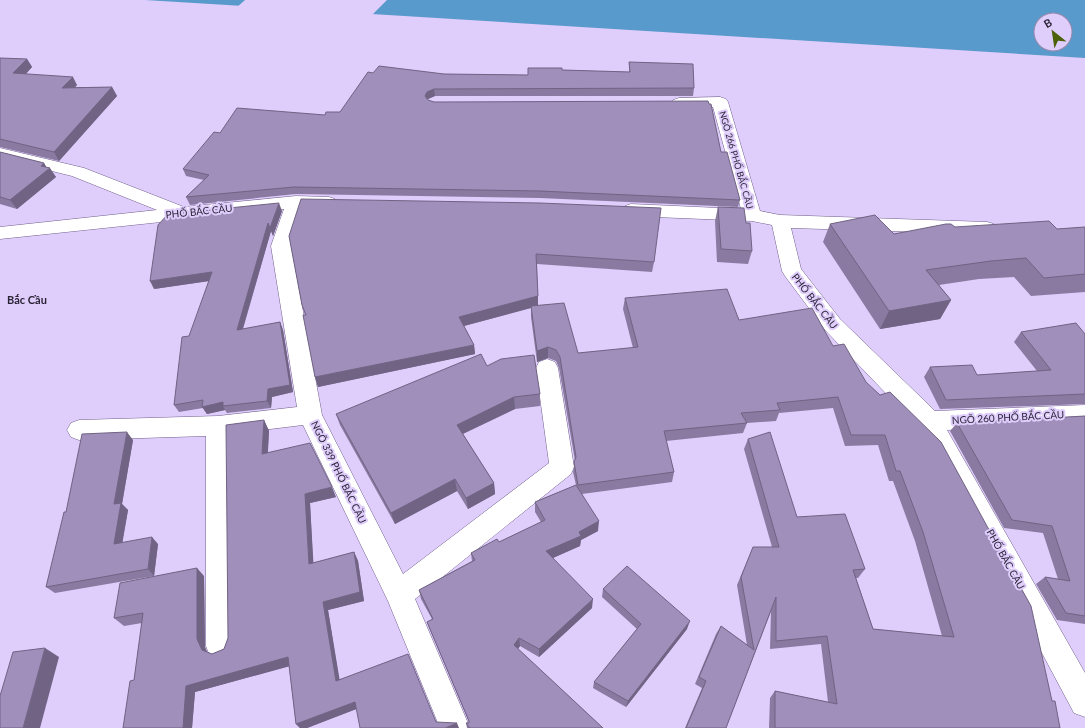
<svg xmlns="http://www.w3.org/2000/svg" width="1085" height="728" font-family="Lato,sans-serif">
  <rect width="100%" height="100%" fill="#dfcdfc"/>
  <path fill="#589acb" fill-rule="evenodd" d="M145,0H1085V58ZM1041,20H1065V44H1041Z"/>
  <path fill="#dfcdfc" d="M245,0H387L371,16L236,8Z"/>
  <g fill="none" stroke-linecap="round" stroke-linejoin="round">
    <g stroke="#71608a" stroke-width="1">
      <g id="minor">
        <path d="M720,97L726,99L728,102L760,211L780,215L987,222L994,224L996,228L994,232L987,234L791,228L801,269L840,319L935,411L1085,405V423L947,430L1085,673V717L1074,713L922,428L901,409L826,331L785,276L782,271L772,225L752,221L631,216L625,214L622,210L625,206L631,204L741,209L713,107L679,108L673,106L671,103L673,100L679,98Z"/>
        <path d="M0,148L84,168L184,207L296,196L329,197L335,199L338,203L335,207L329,209L303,208L291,246L322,415L403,574L549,463L536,368L539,362L547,359L555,362L558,368L574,467L571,474L415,599L470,728H440L388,601L303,425L230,434L234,646L230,656L220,660L210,656L206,646V436L79,440L71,437L67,430L71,423L79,420L218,416L297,407L271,246L284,209L0,239V227L157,210L72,176L0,158Z"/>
      </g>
    </g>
    <use href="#minor" fill="#fff" fill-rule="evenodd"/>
  </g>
  <g fill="#8a7aa1">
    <path d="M0,58L27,59L32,67L26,74L77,85L75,87H112L117,96L59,161L0,147Z"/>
    <path d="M629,62L694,88L693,96H435L428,99L427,100L434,102L721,152L740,200L738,207L540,198L296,194L190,205L186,197L204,180L186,176L183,169L220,133L325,115L340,112L373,73L528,75L562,70L629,72Z"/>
    <path d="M0,152L44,163L46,167L56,177L17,209L0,204Z"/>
    <path d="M718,207L752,251L748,264L717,262L715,221Z"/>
    <path d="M282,211L273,236L271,231L243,329L280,322L283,330L293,392L272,397L271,408L227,413L225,410L207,414L203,408L179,412L174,405L209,281L154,289Z"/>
    <path d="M830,224L894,234L955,227L1057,229L1085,227V292L1031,296L1014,277L979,279L939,285L951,300L940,319L880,329L823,242Z"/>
    <path d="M289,236L654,262L652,272L537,264L538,305L578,353L633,348L623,309L625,298L739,320L833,346L1052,701L1060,728H769L770,698L775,691L828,702L821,644L770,649L771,611L726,728H685L702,688L695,684L716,634L721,626L747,645L737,585L753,547H772L744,449L748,439L797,517L865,569L858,578H856L873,629L942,636L915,541L893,481H889L878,445L845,446L833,408L779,413L776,421L747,423L743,433L666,441L674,472L672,482L582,494L598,531L581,540L580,546L553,558L592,608L539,657L520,646L518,649L603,728H467L466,723L469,722L430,630L427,622L432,619L421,599L419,590L472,561L471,553L499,542L541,522L535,512V502L576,485L573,472L575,461L559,368L556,361L548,358L537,362L531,317V308L464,326L474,345L475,354L318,387L315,377L305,315L302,305Z"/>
    <path d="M1021,332L1085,334V404L940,409L924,377L930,367L977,375L1037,371L1014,342Z"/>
    <path d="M487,366L540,394V406L515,409L463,434L494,483L495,494L468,509L457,491L395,524L340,425L336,414Z"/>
    <path d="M1085,416V624L1057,620L1036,584L1045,577L1058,579L1043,533L1004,528L950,431L957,423Z"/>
    <path d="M264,420L269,431L268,452L336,497L310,503L313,563L354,552L358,561L364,601L328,610L339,679L436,722L459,728L356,709L307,728H300L296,724L289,666L195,692L192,728H123L134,680L142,623L124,626L114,618L204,576L205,647L207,652L212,654L224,649L228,638Z"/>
    <path d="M133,440L122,504L128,510L122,543L158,544L154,576L55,593L46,587L66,512Z"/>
    <path d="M603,589L687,629L626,707L593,688L594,682L637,629L602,597Z"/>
  </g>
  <g fill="#706383">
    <path d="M27,59L32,67L18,82L13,73Z"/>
    <path d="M73,77L77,85L67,96L62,88Z"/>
    <path d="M112,87L117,96L59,161L54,152Z"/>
    <path d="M434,89L435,96L428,99L426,104L425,96L427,92Z"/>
    <path d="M44,163L48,170L50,168L56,177L17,209L10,200Z"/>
    <path d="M279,203L282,211L273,236L270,228Z"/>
    <path d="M268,223L271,231L240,338L237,330Z"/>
    <path d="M212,272L216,280L154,289L150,281Z"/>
    <path d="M538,296V306L460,327L459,317Z"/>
    <path d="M951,300L940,319L880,329L889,311Z"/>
    <path d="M280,322L283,330L293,392L272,397L271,408L267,401L268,389Z"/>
    <path d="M474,345L475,354L318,387L315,377Z"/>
    <path d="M548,347V358L537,362V351Z"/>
    <path d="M514,397L515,409L458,436L457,425Z"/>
    <path d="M223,402V406L225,410L207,414L202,407Z"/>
    <path d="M264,420L269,431L267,464L262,454Z"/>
    <path d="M127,432L133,440L122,504L128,510L121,551L114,544V504Z"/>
    <path d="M455,479L457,491L395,524L391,513Z"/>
    <path d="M494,483L495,494L468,509L466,498Z"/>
    <path d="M332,487L336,497L310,503L314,573L309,564L305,494Z"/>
    <path d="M599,521L598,531L581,540L580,546L546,561V551L579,532Z"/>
    <path d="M152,537L158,544L154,576L148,569Z"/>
    <path d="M354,552L358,561L364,601L328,610L341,688L336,681L323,602Z"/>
    <path d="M197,568L204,576L205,647L209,657L202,650L197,639Z"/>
    <path d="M593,599L592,608L539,657V649Z"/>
    <path d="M690,621L687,629L626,707L628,701Z"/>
    <path d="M519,638L520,646L515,653L514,645Z"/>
    <path d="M45,648L59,657L40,728H23Z"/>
    <path d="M288,657L294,665L195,692L192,728H183L186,686Z"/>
    <path d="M355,702L359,708L307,728H300L296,724Z"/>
    <path d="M457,723L459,728H445Z"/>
  </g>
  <g fill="#a08ebb" stroke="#706383">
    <path d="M0,58L27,59L13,73L73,77L62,88L112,87L54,152L0,139Z"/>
    <path d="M629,62L693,64L694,88L434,89L427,92L425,96L428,100L434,102L708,101L709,104H711L721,152H727L740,200L540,191L294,187L186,197L209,175L183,169L214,132L220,133L237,108L325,115L326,112H340L368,72L373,73L379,66L444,74L528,75V68H562V70L630,72Z"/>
    <path d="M0,152L44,163L41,166L50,168L10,200L0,197Z"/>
    <path d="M301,199L540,203L661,208L654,262L536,254L538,296L459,317L474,345L315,377L303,315H306L302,305L289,236Z"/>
    <path d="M279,203L270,228L268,223L237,330L280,322L290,385L268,389L267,401L223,406V402L202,407L203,400L174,405L182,337L189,336L212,272L150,281L158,225L168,214Z"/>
    <path d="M718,207L744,208L746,223H750L752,251L721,249Z"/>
    <path d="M875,215L894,234L946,224H951L955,227L1049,221L1057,229L1085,227V274L1044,278L1026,258L991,261L926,270L951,300L889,311L830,224Z"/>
    <path d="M727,289L739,320L812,308L833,346L844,344L866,382L880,395L890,392L941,442L1005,559L1009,570H1011L1031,606L1052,701H1055L1060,728H775V691L837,704L827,636L776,641V597L726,728H686L706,681L699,677L721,626L754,650L741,577L753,547H779L748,439L770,432L797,517L845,514L865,569L853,570L873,629L954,637L923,532L900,471H896L885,435H851L838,397L777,403L780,410L741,413L747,423L664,431L674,472L578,485L574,462L576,457L560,357L556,350L548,347L537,351L531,306L564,303L578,353L638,347L625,298Z"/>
    <path d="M1076,323L1085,334V394L946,400L930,367L972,365L977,375L1051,370L1021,332Z"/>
    <path d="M481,354L487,366L501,359L534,355L540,394L514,397L457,425L494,483L466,498L455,479L391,513L336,414Z"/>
    <path d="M1085,416V616L1066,613L1045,577L1070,581L1052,526L1012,520L957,423Z"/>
    <path d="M264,420L262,454L310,443L332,487L305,494L309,564L354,552L360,592L323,602L336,681L408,654L436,722L457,723L445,728H360L355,702L296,724L288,657L186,686L183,728H123L130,681L134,680L143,613L114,618L120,583L197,568V639L202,650L212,654L224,649L228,638L226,425Z"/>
    <path d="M127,432L114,504L121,503L114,544L152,537L148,569L46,587L64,512H66L82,434Z"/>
    <path d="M576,485L599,521L579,532L581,536L546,551L593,599L539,649L519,638L514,645L603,728H470L466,723H469V721L427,622L433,619L419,590L475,560L471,553L497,539L499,542L545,520L535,502Z"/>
    <path d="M627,566L690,621L628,701L594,682L641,624L603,589Z"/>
    <path d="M45,648L23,728H0V696L13,652Z"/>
  </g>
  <g text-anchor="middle" stroke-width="4" stroke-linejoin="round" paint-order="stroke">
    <g font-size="9" fill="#2a2335" stroke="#dfcdfc">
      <text transform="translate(736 160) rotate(74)" y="3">NGÕ 266 PHỐ BẮC CẦU</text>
    </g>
    <g font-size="10" fill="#2a2335" stroke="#dfcdfc">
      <text transform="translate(199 211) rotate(-6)" y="4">PHỐ BẮC CẦU</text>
      <text transform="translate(815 301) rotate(52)" y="4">PHỐ BẮC CẦU</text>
      <text transform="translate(1008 417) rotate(-3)" y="4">NGÕ 260 PHỐ BẮC CẦU</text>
      <text transform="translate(339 472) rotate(64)" y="4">NGÕ 339 PHỐ BẮC CẦU</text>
      <text transform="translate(1006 559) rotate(61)" y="4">PHỐ BẮC CẦU</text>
    </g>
    <g font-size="11" font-weight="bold" fill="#2a2335" stroke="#dfcdfc">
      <text x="27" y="304">Bắc Cầu</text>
    </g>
  </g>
  <g transform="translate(1053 32) rotate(330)"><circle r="19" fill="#dfcdfc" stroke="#9789ac"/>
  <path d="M0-3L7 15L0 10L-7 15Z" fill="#4d6109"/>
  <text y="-6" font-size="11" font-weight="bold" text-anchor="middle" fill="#2a2335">B</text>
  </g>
</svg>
